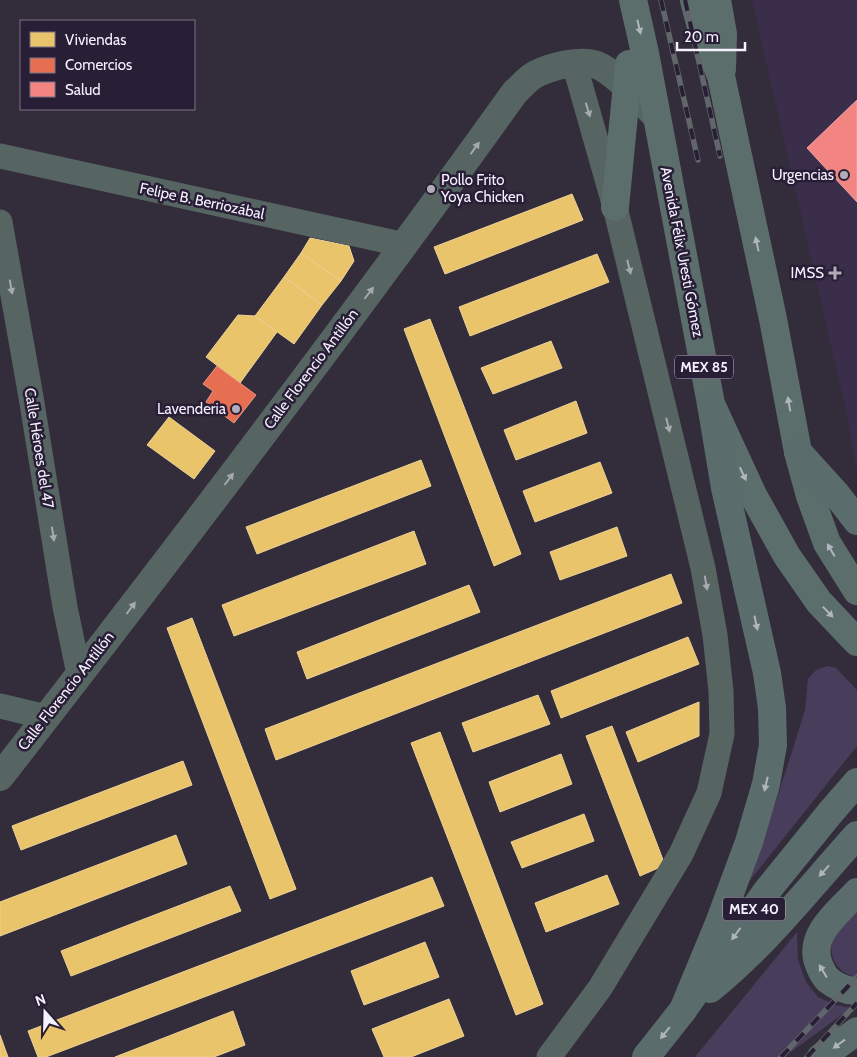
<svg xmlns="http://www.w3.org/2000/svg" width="857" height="1057" font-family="Cabin,sans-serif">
  <rect width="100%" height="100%" fill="#332d3b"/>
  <path fill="#3b2e4b" d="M752,0H857V470L845,406Z"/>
  <g fill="#493d5c">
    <path d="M827,666L836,668L857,690V746L743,889L769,822L792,752L805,710L808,679L816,670Z"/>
    <path d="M857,910V977C838,974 826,956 834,937C837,929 851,917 857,910Z"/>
    <path d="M797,932L798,960L806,982L818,997L836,1005L851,1008L784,1057H695Z"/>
  </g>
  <g fill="#e9c46a" stroke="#edd297">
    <path d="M572,194L583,220L445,274L434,247Z"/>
    <path d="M310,238L349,246L354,261L341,281L301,253Z"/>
    <path d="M301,253L341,281L322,305L284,277Z"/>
    <path d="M597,254L609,282L470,336L459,307Z"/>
    <path d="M284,277L322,305L294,344L255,316Z"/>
    <path d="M238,315L255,316L277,332L240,383L206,357Z"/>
    <path d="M430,319L521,554L494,566L404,329Z"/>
    <path d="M551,341L562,368L493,394L481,368Z"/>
    <path d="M576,401L587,433L516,460L504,430Z"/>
    <path d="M169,417L215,451L194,479L147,445Z"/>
    <path d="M421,460L431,486L257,554L246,527Z"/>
    <path d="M600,462L612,493L535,522L523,491Z"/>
    <path d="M617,527L627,556L560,580L550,552Z"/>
    <path d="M414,531L426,564L234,636L222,605Z"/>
    <path d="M671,574L682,603L276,760L265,729Z"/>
    <path d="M469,585L480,612L307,679L297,652Z"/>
    <path d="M192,618L296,889L270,899L167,628Z"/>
    <path d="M688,637L699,664L561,718L551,691Z"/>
    <path d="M538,695L550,724L473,752L462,723Z"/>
    <path d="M699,702V736L638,762L626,732Z"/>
    <path d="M612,726L665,865L640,876L586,736Z"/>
    <path d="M440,732L543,1004L516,1015L411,743Z"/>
    <path d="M561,754L572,784L500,812L489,782Z"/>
    <path d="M183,761L192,785L21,850L12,826Z"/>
    <path d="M584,814L594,841L522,868L511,842Z"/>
    <path d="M176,835L187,864L0,936V902Z"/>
    <path d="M607,875L619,904L546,932L535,903Z"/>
    <path d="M432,877L444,906L46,1057H38L28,1031Z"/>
    <path d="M230,886L241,911L71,976L61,951Z"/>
    <path d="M425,942L439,977L364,1005L351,971Z"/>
    <path d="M449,999L464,1036L411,1057H384L372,1029Z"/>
    <path d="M233,1011L245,1045L214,1057H115Z"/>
    <path d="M0,1035L8,1057H0Z"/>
  </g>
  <path fill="#e76f51" stroke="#ec9685" d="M217,366L256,395L234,423L206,402L213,391L203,384Z"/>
  <path fill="#f28482" stroke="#f3a5a8" d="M857,100V202L807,148Z"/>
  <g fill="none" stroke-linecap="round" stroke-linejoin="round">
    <g stroke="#566462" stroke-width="25">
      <path d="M0,156L405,245"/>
      <path d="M0,222L31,397L65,607L79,674"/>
      <path d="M0,706L46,717"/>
      <path d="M549,1057L600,988L681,854L709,793L722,734L721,691L715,635L703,568L615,207L574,63"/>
    </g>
    <path stroke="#566462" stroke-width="28" d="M0,777C176,551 349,324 515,92C522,86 528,78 536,74C552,66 580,59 597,65C615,72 642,102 656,116"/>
    <g stroke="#5b6e6c" stroke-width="28">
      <path d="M633,0L645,53L711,404L753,495L787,556L819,602L857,642"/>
      <path d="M694,0L702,31L721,76L773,319L798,452L810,496L827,543L857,591"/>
      <path d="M717,0L723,34L722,69"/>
      <path d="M615,207L629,64"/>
    </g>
    <g stroke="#5a6c6b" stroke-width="28">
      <path d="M798,452L837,495L857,521"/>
      <path d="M857,892C839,912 805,936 820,967C822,972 824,976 828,980C836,986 847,992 857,990"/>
      <path d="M710,989C765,945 810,887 857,835"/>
      <path d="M683,1010L719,923L749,842L766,784L773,745L772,708L767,673L725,488L711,404"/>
      <path d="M646,1057L683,1010L766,892L830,813L857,782"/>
      <path d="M821,1057L857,1031"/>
    </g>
    <g stroke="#606669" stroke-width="5.5">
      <g id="rail">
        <path d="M661,0L698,160"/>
        <path d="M685,0L720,156"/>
        <path d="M781,1057L857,977"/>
        <path d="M807,1057L857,1003"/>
      </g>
    </g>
    <use href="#rail" stroke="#281e36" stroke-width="4" stroke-dasharray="11" stroke-linecap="butt"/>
  </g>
  <defs><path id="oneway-solid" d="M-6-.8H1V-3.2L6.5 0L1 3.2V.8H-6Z" transform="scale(1.25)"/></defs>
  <g fill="#b0b6bd">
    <use href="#oneway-solid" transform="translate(639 27) rotate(77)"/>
    <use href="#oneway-solid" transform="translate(757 244) rotate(-102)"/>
    <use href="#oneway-solid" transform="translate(789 404) rotate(-100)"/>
    <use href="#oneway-solid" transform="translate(743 474) rotate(65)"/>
    <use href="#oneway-solid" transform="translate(831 550) rotate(-120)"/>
    <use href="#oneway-solid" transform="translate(828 612) rotate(46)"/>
  </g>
  <g fill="#a6aab0">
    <use href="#oneway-solid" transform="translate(588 110) rotate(73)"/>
    <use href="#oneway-solid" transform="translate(475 148) rotate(-54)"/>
    <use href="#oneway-solid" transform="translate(629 267) rotate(76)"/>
    <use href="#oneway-solid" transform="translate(11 287) rotate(80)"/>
    <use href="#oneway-solid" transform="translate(369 293) rotate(-53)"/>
    <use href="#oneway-solid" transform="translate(668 425) rotate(76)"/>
    <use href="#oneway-solid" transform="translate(229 479) rotate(-53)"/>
    <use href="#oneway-solid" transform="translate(53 534) rotate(81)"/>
    <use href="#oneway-solid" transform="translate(706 583) rotate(80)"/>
    <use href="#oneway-solid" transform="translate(131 608) rotate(-53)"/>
  </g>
  <g fill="#b0b5bc">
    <use href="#oneway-solid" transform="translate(756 623) rotate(78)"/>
    <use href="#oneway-solid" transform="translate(766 784) rotate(103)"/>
    <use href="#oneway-solid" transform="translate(824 871) rotate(132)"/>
    <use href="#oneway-solid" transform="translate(736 934) rotate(126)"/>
    <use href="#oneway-solid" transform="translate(823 971) rotate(-121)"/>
    <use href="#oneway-solid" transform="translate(665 1033) rotate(129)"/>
    <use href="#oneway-solid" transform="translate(839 1044) rotate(144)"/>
  </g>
  <g fill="#b2acba" stroke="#281e36" stroke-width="2">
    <circle cx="844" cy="175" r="5"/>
    <circle cx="431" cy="189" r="5"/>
    <path d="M832.5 265.5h5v5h5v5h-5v5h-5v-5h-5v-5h5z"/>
    <circle cx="236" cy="409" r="5"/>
  </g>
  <g text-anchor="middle" stroke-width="5" stroke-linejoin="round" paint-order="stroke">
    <g fill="#281e36" stroke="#b8b2c3" stroke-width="1">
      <rect x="675" y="355.5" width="58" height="23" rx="4"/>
      <rect x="723" y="897.5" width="62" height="23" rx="4"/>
    </g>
    <g font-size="14" font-weight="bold" fill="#f6f1ff">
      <text x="704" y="372">MEX 85</text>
      <text x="754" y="914">MEX 40</text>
    </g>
    <g font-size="15" fill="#f6f1ff" stroke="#281e36" text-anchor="end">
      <text x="834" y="180">Urgencias</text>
      <text x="441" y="185" text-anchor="start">Pollo Frito<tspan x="441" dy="17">Yoya Chicken</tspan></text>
      <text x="824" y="278">IMSS</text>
      <text x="226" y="414">Lavenderia</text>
    </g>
    <g font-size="15" fill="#f6f1ff" stroke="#281e36">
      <text transform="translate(202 201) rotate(12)" y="5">Felipe B. Berriozábal</text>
      <text transform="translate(682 252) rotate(79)" y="5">Avenida Félix Uresti Gómez</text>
      <text transform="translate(311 369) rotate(-53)" y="5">Calle Florencio Antillón</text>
      <text transform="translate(39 448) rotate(81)" y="5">Calle Héroes del 47</text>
      <text transform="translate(66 691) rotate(-52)" y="5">Calle Florencio Antillón</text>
    </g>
  </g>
  <rect x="20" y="20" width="175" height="90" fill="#281e36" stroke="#7a7286"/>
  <rect x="30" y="32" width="25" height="15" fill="#e9c46a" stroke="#7a7286"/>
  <text x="65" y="45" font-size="15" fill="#f6f1ff">Viviendas</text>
  <rect x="30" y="58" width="25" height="15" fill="#e76f51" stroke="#7a7286"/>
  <text x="65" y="70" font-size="15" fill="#f6f1ff">Comercios</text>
  <rect x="30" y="82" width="25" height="15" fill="#f28482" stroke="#7a7286"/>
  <text x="65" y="95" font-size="15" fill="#f6f1ff">Salud</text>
  <g transform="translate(45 1012) rotate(340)" stroke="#281e36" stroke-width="4" paint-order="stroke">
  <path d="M0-4L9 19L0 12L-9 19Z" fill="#f6f1ff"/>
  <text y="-8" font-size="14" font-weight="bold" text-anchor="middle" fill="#f6f1ff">N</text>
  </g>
  <path d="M677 42v8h68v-8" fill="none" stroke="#f6f1ff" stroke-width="2.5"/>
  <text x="684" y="42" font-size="15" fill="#f6f1ff" stroke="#281e36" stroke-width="4" paint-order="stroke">20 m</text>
</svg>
